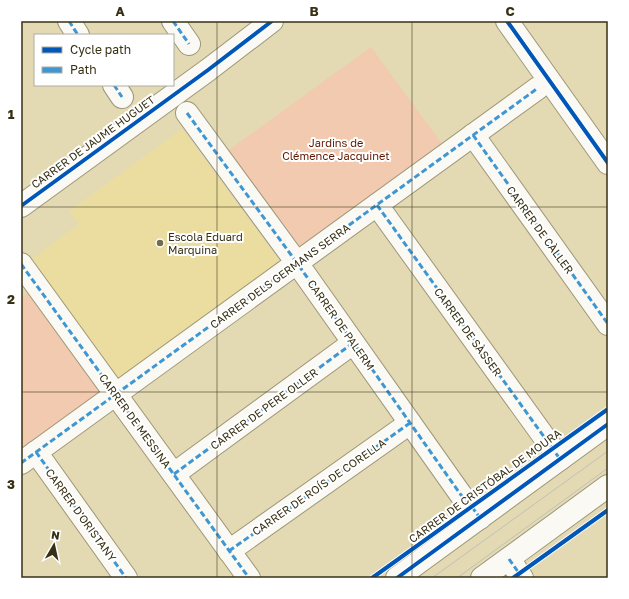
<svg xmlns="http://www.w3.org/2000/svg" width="629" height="599" font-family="'Golos Text',sans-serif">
  <rect width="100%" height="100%" fill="#e3dab4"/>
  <path fill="#ebdda0" d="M182,129L281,263L117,383L28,262L79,224L69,211Z"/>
  <g fill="#f1caaf">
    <path d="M371,47L445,148L301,253L226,152Z"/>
    <path d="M31,291L106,393L21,455V298Z"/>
  </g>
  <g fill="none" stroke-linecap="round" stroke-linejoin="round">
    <g stroke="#9d9678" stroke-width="24">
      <g id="pedestrian">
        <path d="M69,21L78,35"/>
        <path d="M173,21L189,44"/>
        <path d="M114,85L122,97"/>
        <path d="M187,113L297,263L461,495L472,507L480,518"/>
        <path d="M473,135L608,324"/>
        <path d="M377,205L560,459"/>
        <path d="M21,264L249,578"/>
        <path d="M36,452L126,578"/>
        <path d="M21,463L538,88"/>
        <path d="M174,474L353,343"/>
        <path d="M229,551L410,423"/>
        <path d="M509,559L522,578"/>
      </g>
    </g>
    <g stroke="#9d9678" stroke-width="24">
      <g id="minor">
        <path d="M507,21L608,163"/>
        <path d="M21,206L208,70L272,21"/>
      </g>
    </g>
    <g stroke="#9d9678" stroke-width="24">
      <g id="tertiary">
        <path d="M397,578L608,424"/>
        <path d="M482,578L608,486"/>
      </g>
    </g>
    <use href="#pedestrian" stroke="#fbf9f4" stroke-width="22"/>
    <use href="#minor" stroke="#fbf9f4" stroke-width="22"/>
    <use href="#tertiary" stroke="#fbf9f4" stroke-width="22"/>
    <g stroke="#c2c0b6" stroke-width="1">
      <path d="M432,578L608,451"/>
      <path d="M457,578L608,468"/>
    </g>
    <g stroke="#3e97d3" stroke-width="3" stroke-dasharray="6 3" stroke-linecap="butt">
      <path d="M69,21L78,35"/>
      <path d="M173,21L189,44"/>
      <path d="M114,85L122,97"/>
      <path d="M187,113L297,263L461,495L472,507L480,518"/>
      <path d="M473,135L608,324"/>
      <path d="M377,205L560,459"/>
      <path d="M21,264L249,578"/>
      <path d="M36,452L126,578"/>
      <path d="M21,463L538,88"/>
      <path d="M174,474L353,343"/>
      <path d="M229,551L410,423"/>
      <path d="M509,559L521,576"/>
    </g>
    <g stroke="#fff" stroke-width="6">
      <g id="cycleway">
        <path d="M507,21L608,163"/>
        <path d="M21,206L208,70L272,21"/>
        <path d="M372,578L608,409"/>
        <path d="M397,578L608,424"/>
        <path d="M513,578L608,510"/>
      </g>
    </g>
    <use href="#cycleway" stroke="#0057b8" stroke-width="4"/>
  </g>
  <path fill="none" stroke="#373014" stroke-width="1" stroke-opacity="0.55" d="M217,21V578M412,21V578M21,207H608M21,392H608"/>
  <circle fill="#736c4c" stroke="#fff" stroke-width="1.5" cx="160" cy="243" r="4"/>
  <g text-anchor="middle" stroke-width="4" stroke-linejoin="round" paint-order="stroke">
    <g font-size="11" fill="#373014" stroke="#fff">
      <text transform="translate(93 142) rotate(-36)" y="4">CARRER DE JAUME HUGUET</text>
      <text transform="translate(540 230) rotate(54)" y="4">CARRER DE CÀLLER</text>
      <text transform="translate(280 276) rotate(-36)" y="4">CARRER DELS GERMANS SERRA</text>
      <text transform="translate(341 325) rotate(55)" y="4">CARRER DE PALERM</text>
      <text transform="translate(468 332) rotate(54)" y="4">CARRER DE SÀSSER</text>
      <text transform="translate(264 409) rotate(-36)" y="4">CARRER DE PERE OLLER</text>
      <text transform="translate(135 421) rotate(54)" y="4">CARRER DE MESSINA</text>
      <text transform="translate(485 486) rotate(-36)" y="4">CARRER DE CRISTÓBAL DE MOURA</text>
      <text transform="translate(319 487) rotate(-35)" y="4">CARRER DE ROÍS DE CORELLA</text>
      <text transform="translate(81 515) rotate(54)" y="4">CARRER D'ORISTANY</text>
    </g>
    <g font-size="11" fill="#601802" stroke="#fff">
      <text x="336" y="147">Jardins de<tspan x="336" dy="13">Clémence Jacquinet</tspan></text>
    </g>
    <g font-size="11" fill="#373014" stroke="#fff" text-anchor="start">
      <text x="168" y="241">Escola Eduard<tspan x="168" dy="13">Marquina</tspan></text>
    </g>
  </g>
  <rect width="629" height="599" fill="none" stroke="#ffffff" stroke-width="44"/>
  <rect x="34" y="34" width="140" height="52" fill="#ffffff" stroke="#afaca1"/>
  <rect x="42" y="47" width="20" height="6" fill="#0057b8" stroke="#afaca1"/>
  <text x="70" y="54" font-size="12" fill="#373014">Cycle path</text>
  <rect x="42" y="67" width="20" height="6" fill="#3e97d3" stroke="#afaca1"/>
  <text x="70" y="74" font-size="12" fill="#373014">Path</text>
  <g transform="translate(54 545) rotate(9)" stroke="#ffffff" stroke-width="3" paint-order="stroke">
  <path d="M0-3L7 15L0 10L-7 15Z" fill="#373014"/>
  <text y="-6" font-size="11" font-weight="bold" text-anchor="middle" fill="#373014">N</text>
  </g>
  <rect x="22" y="22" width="585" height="555" fill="none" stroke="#373014" stroke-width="1.5"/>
  <g font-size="13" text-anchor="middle" font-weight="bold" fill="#373014">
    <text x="120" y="16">A</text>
    <text x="314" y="16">B</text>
    <text x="510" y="16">C</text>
    <text x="11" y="119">1</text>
    <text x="11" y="304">2</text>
    <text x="11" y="489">3</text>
  </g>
</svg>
